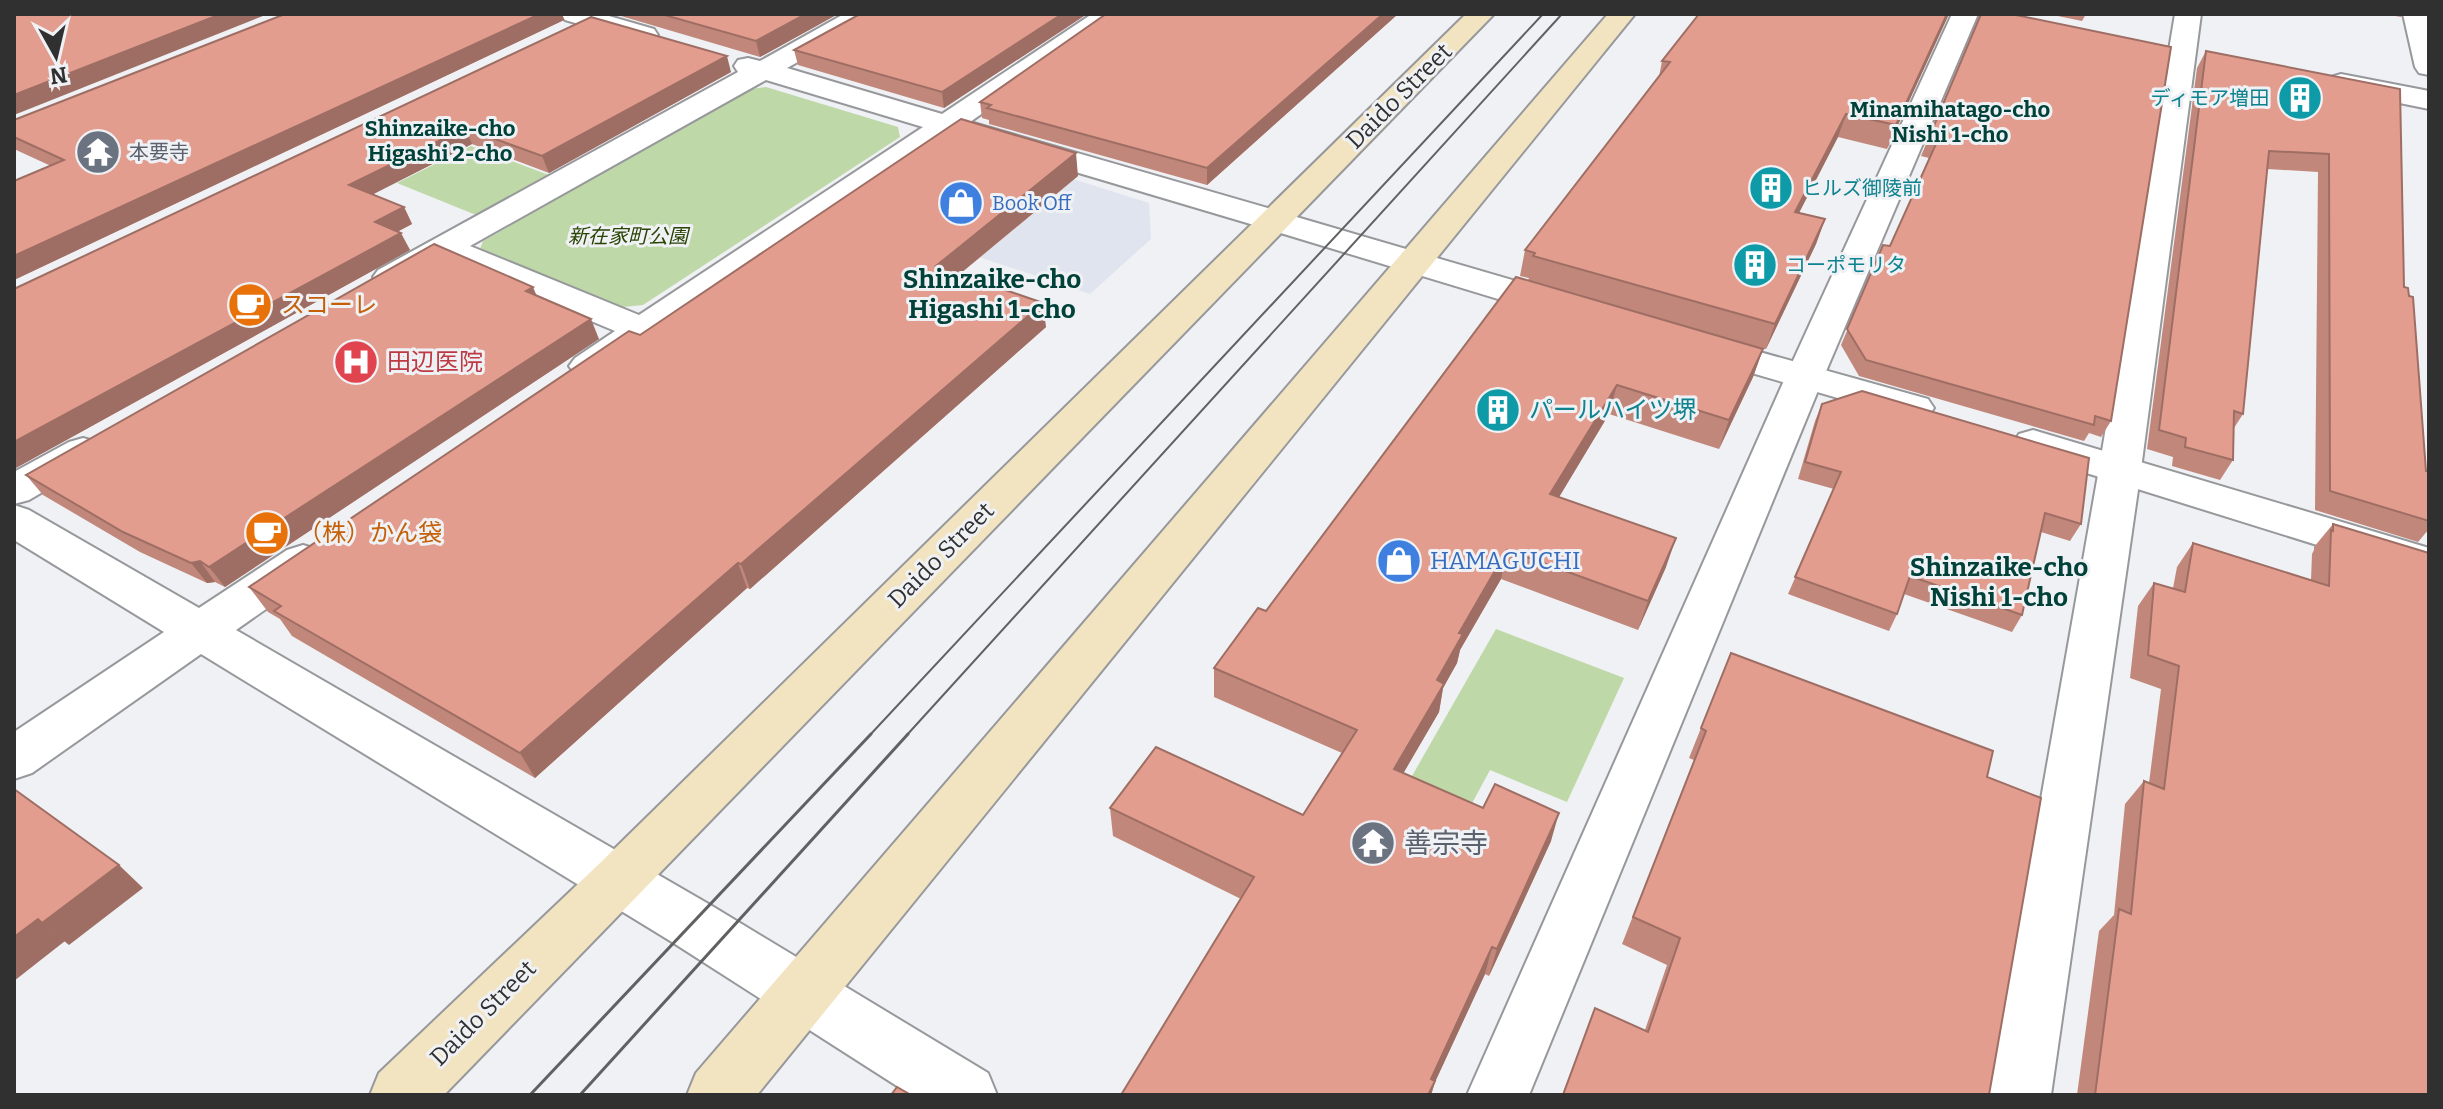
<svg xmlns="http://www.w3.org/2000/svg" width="2443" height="1109" font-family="Bitter,'Noto Sans JP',serif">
  <rect width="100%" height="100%" fill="#eff1f4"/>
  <path fill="#e0e4ee" d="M965,145L1149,203L1151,239L1090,294L844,212Z"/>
  <g fill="#bed8a8">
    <path d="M766,87L898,127L900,137L643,305L623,307L479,252L483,241L750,89Z"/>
    <path d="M471,146L549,175L476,215L397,183Z"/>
    <path d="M1496,629L1624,678L1567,802L1490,770L1464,818L1404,790Z"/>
  </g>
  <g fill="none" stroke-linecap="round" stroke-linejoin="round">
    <g stroke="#97989b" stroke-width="4">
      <g id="minor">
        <path d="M561,14H602L654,29L658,35L654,41L644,43L565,20Z"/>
        <path d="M844,14H877L873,20L787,68L942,114L1092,14H1123L970,122L1288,214L1293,221L1288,228L1276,231L1264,228L951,135L601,374L588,378L575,374L569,366L575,358L615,331L445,260C424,272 403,291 378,284L373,277L378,270L738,72L734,66L738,60L748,58L760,61ZM766,80L923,127L639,315L470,246Z"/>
        <path d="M1952,14H1978L1824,376L1529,1095H1467L1786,376Z"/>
        <path d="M2175,14H2201L2141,469L2051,1095H1989L2099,469Z"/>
        <path d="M2403,14H2429V75L2419,73L2415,67Z"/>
        <path d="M2341,74L2429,91V109L2331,89L2327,83L2331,77Z"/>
        <path d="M83,438L97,442L103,451L97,460L29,500L14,504V472L69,442Z"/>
        <path d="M14,505L29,510L199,608L287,550L303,545L319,550L325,561L319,572L236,630L712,906L988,1073L997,1095H911L672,942L201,654L32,773L14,779V732L164,632L14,540Z"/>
      </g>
    </g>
    <g stroke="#97989b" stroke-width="4">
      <g id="tertiary">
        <path d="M1276,211L1577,299L1582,307L1577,315L1564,318L1551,315L1264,228L1259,221L1264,214Z"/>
        <path d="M1699,335L1928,399L1934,408L1928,417L1914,420L1686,354L1680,346L1686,338Z"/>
        <path d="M2033,430L2429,548V580L2019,452L2013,443L2019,434Z"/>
      </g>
    </g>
    <g stroke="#97989b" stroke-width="4">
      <g id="secondary">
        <path d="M1466,14H1494L444,1095H370L379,1073L599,864Z"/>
        <path d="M1608,14H1635L757,1095H687L696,1073Z"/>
      </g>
    </g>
    <use href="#minor" fill="#fff" fill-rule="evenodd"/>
    <use href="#tertiary" fill="#fff" fill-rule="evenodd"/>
    <use href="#secondary" fill="#f2e4c1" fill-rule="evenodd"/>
    <g stroke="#616163" stroke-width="2">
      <path d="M869,736L1543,14"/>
      <path d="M906,736L1562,14"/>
    </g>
    <g stroke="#616163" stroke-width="3">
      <path d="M530,1095L871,734"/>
      <path d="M580,1095L908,734"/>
    </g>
  </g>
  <g fill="#c2877b">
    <path d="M285,14H562L564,20L14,280V181L51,166L14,149V120Z"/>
    <path d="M620,14H838L760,57L621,16Z"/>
    <path d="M859,14H1087L944,108L798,65L794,50Z"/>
    <path d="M1398,14L1207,185L989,124V120L982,118L980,102Z"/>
    <path d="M1949,14L1887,149L1838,137L1799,213L1825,219L1816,244L1766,349H1763L1753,377L1719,449L1609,414L1558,498L1666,567L1638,630L1501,579L1460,650L1457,663L1443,688L1439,712L1403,773L1551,841L1489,976L1485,974L1435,1082L1431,1095H1121L1241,899L1113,836L1110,808L1303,815L1342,753L1214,697V668L1266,611L1528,280L1529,278L1520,276L1525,250L1659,77L1662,61Z"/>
    <path d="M1981,14L2111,421L2101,437L2089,433L2084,441L1859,376L1841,345L1883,245L1890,246L1929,158L1921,156Z"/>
    <path d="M2048,14H2086L2082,21Z"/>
    <path d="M2384,14H2403L2401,17Z"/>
    <path d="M591,17L731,72L549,173L472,144L372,194L404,207L412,224L398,231L410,250L14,469V289Z"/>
    <path d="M2206,51L2400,89L2404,287L2426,471H2429V529L2418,542L2315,510L2318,172L2267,169L2243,414L2234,428L2233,460L2220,480L2172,466L2173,457L2147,449L2197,68Z"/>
    <path d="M1078,176L960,274L1046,327L750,589L747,588L535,778L292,636L280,619L268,612L249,587L640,335Z"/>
    <path d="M537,296L599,339L225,587L215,582L207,583L140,552L43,495L26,475Z"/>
    <path d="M1822,404L2081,524L2070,541L2041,532L2022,615L2012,632L1904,594L1897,614L1889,631L1788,594L1834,489L1798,479L1815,421Z"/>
    <path d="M2333,524L2429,1095H2077L2099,931L2114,915L2125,804L2144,781L2149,783L2161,689L2130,678L2138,606L2154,583L2173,588L2177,567L2193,543L2311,580L2312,554L2314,550V547Z"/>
    <path d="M1731,653L1987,777L1989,1095H1562L1595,1008L1645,1030L1667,965L1622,944L1694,760L1689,758Z"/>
  </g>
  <g fill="#9e6e64">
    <path d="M221,14H268L14,115V95Z"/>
    <path d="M540,14H562L564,20L14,280V256Z"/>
    <path d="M806,14H838L760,57L756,41Z"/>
    <path d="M1062,14H1087L944,108L942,92Z"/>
    <path d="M1383,14H1398L1207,185V168Z"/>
    <path d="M1947,14H1949L1887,149L1896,125Z"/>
    <path d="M727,56L731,72L549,173L542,156Z"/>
    <path d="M1846,114L1838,137L1787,236L1795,212Z"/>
    <path d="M465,128L472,144L358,202L349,185Z"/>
    <path d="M1076,153L1078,176L940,290L936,266Z"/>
    <path d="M404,207L412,224L384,239L375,222Z"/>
    <path d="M1825,219L1816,244L1766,349L1775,324Z"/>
    <path d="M401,233L410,250L14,469V442Z"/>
    <path d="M533,287L541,306L526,291Z"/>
    <path d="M1043,303L1046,327L750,589L741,564Z"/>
    <path d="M591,319L599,339L225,587L209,567Z"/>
    <path d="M1763,349L1753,377L1719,449L1729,420Z"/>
    <path d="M1617,385L1609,414L1543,524L1550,494Z"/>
    <path d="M1676,538L1666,567L1638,630L1648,601Z"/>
    <path d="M1507,550L1501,579L1460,650L1457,663L1443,688L1439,712L1389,798L1394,769L1459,633Z"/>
    <path d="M200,561L215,582L207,583L191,563Z"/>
    <path d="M738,563L747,588L535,778L520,753Z"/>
    <path d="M1559,813L1551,841L1489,976L1497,949Z"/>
    <path d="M119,865L143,888L69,945L42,923Z"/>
    <path d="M38,919L65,941L14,981V937Z"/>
    <path d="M1492,947L1485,974L1435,1082L1431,1095H1427L1431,1079Z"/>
  </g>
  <g fill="#e29d8f" stroke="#9e6e64" stroke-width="2">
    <path d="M14,14H221L14,95Z"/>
    <path d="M285,14H540L14,256V181L64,160L14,137V120Z"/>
    <path d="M661,14H806L756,41Z"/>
    <path d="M860,14H1062L942,92L794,50Z"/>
    <path d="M1106,14H1383L1207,168L987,108L991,105L980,102Z"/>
    <path d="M1699,14H1947L1896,125L1846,114L1795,212L1825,219L1775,324L1533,256L1535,253L1525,250L1670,62L1662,61Z"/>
    <path d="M1981,14H2011L2171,47L2111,421L2095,416L2094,425L1866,360L1847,329L1883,245L1890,246L1936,144L1927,142Z"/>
    <path d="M591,17L727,56L542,156L465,128L349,185L404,207L375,222L401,233L14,442V289Z"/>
    <path d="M2206,51L2400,89L2404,287L2408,288L2409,296L2413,297L2426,471H2429V521L2330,491L2329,154L2269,151L2243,414L2234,411L2233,460L2185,447L2186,438L2159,430Z"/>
    <path d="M961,119L1076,153L936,266L1043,303L741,564L738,563L520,753L274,611L281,606L249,587L629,331L640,335Z"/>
    <path d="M434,244L533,287L526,291L591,319L209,567L200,561L191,563L123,532L26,475Z"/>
    <path d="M1516,277L1763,349L1729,420L1617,385L1550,494L1676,538L1648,601L1507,550L1459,633L1463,634L1437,680L1444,684L1394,769L1483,808L1495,784L1559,813L1497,949L1492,947L1431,1079L1435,1081L1428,1095H1121L1254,877L1110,808L1156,747L1303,815L1357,730L1214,668L1258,608L1266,611Z"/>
    <path d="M1862,391L2089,458L2081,524L2045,513L2022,615L1910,576L1897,614L1795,577L1841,472L1805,462L1822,404Z"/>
    <path d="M2333,524L2429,553V1095H2095L2119,909L2131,914L2144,781L2164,789L2179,666L2148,655L2154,583L2185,592L2193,543L2329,586L2331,530L2333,531Z"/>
    <path d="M1731,653L1993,751L1987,777L2041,798L1989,1095H1563L1595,1008L1648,1032L1680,938L1633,917L1706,731L1701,728Z"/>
    <path d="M14,789L119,865L42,923L38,919L14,937Z"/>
    <path d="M897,1087L911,1095H891Z"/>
  </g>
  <defs>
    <g id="building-disc" transform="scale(2.3)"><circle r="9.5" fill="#0f9aa8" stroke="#eff1f4"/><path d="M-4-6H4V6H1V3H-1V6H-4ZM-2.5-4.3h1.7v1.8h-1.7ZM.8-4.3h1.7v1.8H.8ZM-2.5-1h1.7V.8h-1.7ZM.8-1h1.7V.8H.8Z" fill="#fff"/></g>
    <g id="temple-disc" transform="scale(2.3)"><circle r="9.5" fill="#6b7280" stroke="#eff1f4"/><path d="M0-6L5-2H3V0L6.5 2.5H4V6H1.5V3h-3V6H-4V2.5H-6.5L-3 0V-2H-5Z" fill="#fff"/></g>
    <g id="shop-disc" transform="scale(2.3)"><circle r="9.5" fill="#3f7fe0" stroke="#eff1f4"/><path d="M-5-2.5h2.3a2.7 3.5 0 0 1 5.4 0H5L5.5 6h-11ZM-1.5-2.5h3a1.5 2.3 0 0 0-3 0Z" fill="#fff"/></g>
    <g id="cafe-disc" transform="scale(2.3)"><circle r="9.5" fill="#e8710a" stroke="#eff1f4"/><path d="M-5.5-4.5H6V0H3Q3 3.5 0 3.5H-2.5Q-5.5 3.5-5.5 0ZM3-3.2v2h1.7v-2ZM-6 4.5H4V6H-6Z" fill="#fff"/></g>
    <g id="hospital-disc" transform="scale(2.3)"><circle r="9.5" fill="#e0444e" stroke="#eff1f4"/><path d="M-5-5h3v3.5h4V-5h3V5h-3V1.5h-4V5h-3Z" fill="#fff"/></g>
  </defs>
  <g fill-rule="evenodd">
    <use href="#building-disc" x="2300" y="98"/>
    <use href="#temple-disc" x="98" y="152"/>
    <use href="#building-disc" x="1771" y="188"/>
    <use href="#shop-disc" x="961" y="203"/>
    <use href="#building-disc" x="1755" y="265"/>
    <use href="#cafe-disc" x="250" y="305"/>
    <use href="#hospital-disc" x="356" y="362"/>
    <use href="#building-disc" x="1498" y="410"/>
    <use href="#cafe-disc" x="267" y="533"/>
    <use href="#shop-disc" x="1399" y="561"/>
    <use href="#temple-disc" x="1373" y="843"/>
  </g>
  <g text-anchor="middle" stroke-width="6" stroke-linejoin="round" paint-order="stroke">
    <g font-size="20" fill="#0d838f" stroke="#eff1f4" text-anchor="start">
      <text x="2269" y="105" text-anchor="end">ディモア増田</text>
      <text x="1802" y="195">ヒルズ御陵前</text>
      <text x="1786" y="272">コーポモリタ</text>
    </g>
    <g font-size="20" fill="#5b616d" stroke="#eff1f4" text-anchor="start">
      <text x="129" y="159">本要寺</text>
    </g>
    <g font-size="20" fill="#366cbe" stroke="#eff1f4" text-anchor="start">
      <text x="992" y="210">Book Off</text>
    </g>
    <g font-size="20" font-style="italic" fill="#294303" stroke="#eff1f4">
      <text x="628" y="243">新在家町公園</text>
    </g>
    <g font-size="22" font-weight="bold" fill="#00413a" stroke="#eff1f4">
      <text x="1950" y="117">Minamihatago-cho<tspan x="1950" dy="25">Nishi 1-cho</tspan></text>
      <text x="440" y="136">Shinzaike-cho<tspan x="440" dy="25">Higashi 2-cho</tspan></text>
    </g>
    <g font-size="24" fill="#303031" stroke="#eff1f4">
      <text transform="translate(1399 96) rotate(-45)" y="8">Daido Street</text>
      <text transform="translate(941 555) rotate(-45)" y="8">Daido Street</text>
      <text transform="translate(483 1013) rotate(-45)" y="8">Daido Street</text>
    </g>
    <g font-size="24" fill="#c56008" stroke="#eff1f4" text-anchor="start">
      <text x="281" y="313">スコーレ</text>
      <text x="298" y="541">（株）かん袋</text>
    </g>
    <g font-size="24" fill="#be3a42" stroke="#eff1f4" text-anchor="start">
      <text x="387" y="370">田辺医院</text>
    </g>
    <g font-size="24" fill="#0d838f" stroke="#eff1f4" text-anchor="start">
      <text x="1529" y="418">パールハイツ堺</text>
    </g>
    <g font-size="24" fill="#366cbe" stroke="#eff1f4" text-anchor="start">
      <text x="1430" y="569">HAMAGUCHI</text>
    </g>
    <g font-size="26" font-weight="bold" fill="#00413a" stroke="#eff1f4">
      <text x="992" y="288">Shinzaike-cho<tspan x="992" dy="30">Higashi 1-cho</tspan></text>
      <text x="1999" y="576">Shinzaike-cho<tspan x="1999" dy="30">Nishi 1-cho</tspan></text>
    </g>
    <g font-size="28" fill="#5b616d" stroke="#eff1f4" text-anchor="start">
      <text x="1404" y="853">善宗寺</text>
    </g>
  </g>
  <rect width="2443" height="1109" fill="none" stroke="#303031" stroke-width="32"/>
  <g transform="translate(56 56) rotate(172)" stroke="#eff1f4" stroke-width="6" paint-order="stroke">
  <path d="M0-6L14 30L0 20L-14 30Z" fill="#303031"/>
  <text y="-12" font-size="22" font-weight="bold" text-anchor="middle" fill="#303031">N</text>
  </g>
</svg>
